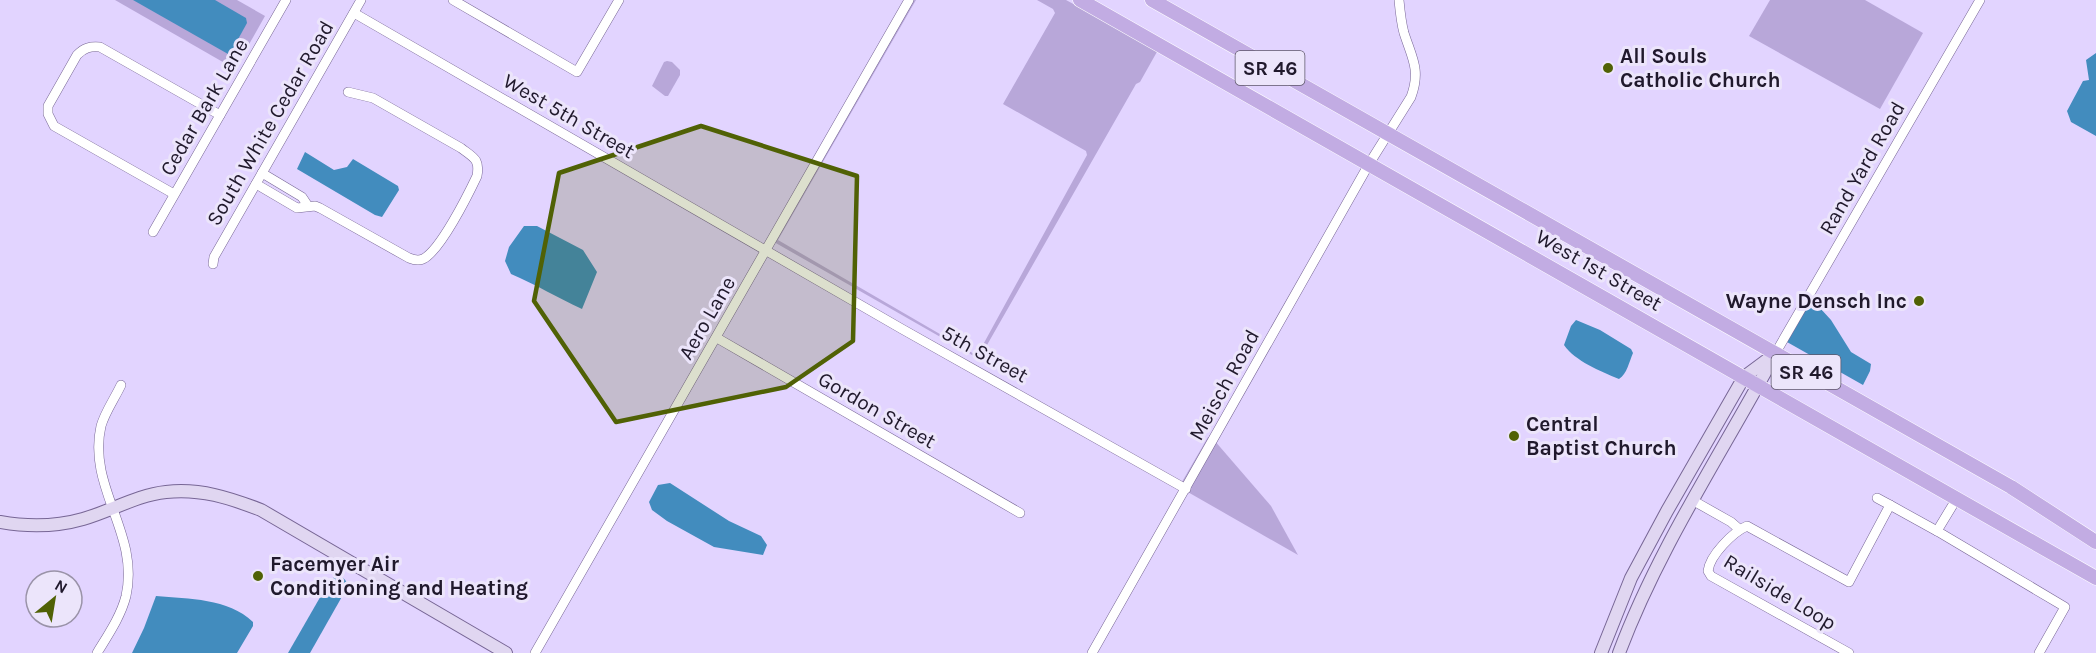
<svg xmlns="http://www.w3.org/2000/svg" width="2096" height="653" font-family="Karla,sans-serif">
  <rect width="100%" height="100%" fill="#e2d4ff"/>
  <g fill="#b8a7d9">
    <path d="M115,0H237L265,16L235,69Z"/>
    <path d="M910,0H916L778,240L976,355L979,352L1087,155L1086,151L1003,104L1055,13L1053,9L1037,0H1066L1158,50L1140,82L1136,84L979,359L774,242Z"/>
    <path d="M1770,0H1865L1923,33L1880,109L1749,36Z"/>
    <path d="M667,61L672,62L680,70V75L668,96H665L652,86L664,62Z"/>
    <path d="M1208,437L1214,440L1271,506L1298,555L1179,487Z"/>
  </g>
  <g fill="#428cbe">
    <path d="M133,0H215L246,18L247,23L231,52L228,54Z"/>
    <path d="M2096,53V136L2071,122L2067,111L2083,81L2089,80L2086,60Z"/>
    <path d="M305,152L334,170L347,167L353,159L398,186L399,190L382,217L375,215L297,169Z"/>
    <path d="M524,226H537L583,250L597,272L582,309C558,298 535,284 511,274L505,261L509,247Z"/>
    <path d="M1806,307L1820,308L1831,320L1851,352L1871,364L1870,371L1863,385L1787,342Z"/>
    <path d="M1576,320L1600,330L1631,349L1633,353C1629,362 1627,374 1619,379C1600,371 1575,361 1564,345L1571,326Z"/>
    <path d="M670,483L729,521L761,536L767,545L763,555L714,547L667,521L652,510L649,502L658,485Z"/>
    <path d="M336,576C343,577 346,579 348,586L310,653H288L330,580Z"/>
    <path d="M156,596C189,599 228,598 253,622V626L237,653H132L144,628Z"/>
  </g>
  <g fill="none" stroke-linecap="round" stroke-linejoin="round">
    <g stroke="#776695" stroke-width="10">
      <g id="street">
        <path d="M453,0L577,72L619,0"/>
        <path d="M354,13L902,329L1186,489"/>
        <path d="M262,173L302,197L308,206"/>
        <path d="M256,184L297,208L315,206L320,208L409,258C414,260 418,261 423,259C440,251 468,195 477,176C480,159 474,158 461,148L373,98L348,92"/>
        <path d="M174,194L54,126L48,114V106L77,55C84,48 90,46 100,47L220,115"/>
        <path d="M153,232L286,0"/>
        <path d="M213,264L214,257L361,0"/>
        <path d="M717,338L1020,513"/>
        <path d="M1775,354L1980,0"/>
        <path d="M1877,498L1890,505"/>
        <path d="M1957,498L1937,531L2065,607L2039,653"/>
        <path d="M1692,500L1731,522L1739,529"/>
        <path d="M97,653C108,635 121,616 126,596C140,533 87,488 101,426C105,412 115,398 121,385"/>
        <path d="M535,653L909,0"/>
        <path d="M1092,653L1369,164L1411,97C1421,70 1412,58 1404,33C1401,22 1400,11 1399,0"/>
        <path d="M1849,653L1711,576L1708,571C1710,555 1733,532 1747,526L1849,582L1890,505L1937,531"/>
      </g>
    </g>
    <g stroke="#776695" stroke-width="14">
      <g id="secondary">
        <path d="M0,522C28,527 55,527 83,519C111,511 137,495 166,492C200,488 230,498 261,510L506,653"/>
        <path d="M1601,653L1631,578L1667,511L1744,377L1775,354"/>
        <path d="M1619,653C1658,549 1720,456 1773,358"/>
      </g>
    </g>
    <g stroke="#fff" stroke-width="15">
      <g id="primary">
        <path d="M1080,0L2096,578"/>
        <path d="M1152,0L2011,487L2096,542"/>
      </g>
    </g>
    <use href="#street" stroke="#fff" stroke-width="9"/>
    <use href="#secondary" stroke="#e0d6f1" stroke-width="12"/>
    <use href="#primary" stroke="#c2ace3" stroke-width="14"/>
  </g>
  <path fill="#506105" fill-opacity="0.2" stroke="#506105" stroke-width="4.5" stroke-linejoin="round" d="M701,126L857,176L853,341L786,387L616,422L534,301L559,173Z"/>
  <g fill="#506105" stroke="#ece5fb" stroke-width="2">
    <circle cx="1608" cy="68" r="6"/>
    <circle cx="1919" cy="301" r="6"/>
    <circle cx="1514" cy="436" r="6"/>
    <circle cx="258" cy="576" r="6"/>
  </g>
  <g text-anchor="middle" stroke-width="6" stroke-linejoin="round" paint-order="stroke">
    <g fill="#ece5fb" stroke="#5d566a" stroke-width="1.5">
      <rect x="1235.5" y="51" width="69" height="34" rx="4.5"/>
      <rect x="1771.5" y="355" width="69" height="34" rx="4.5"/>
    </g>
    <g font-size="20" font-weight="bold" fill="#20192c">
      <text x="1270" y="75">SR 46</text>
      <text x="1806" y="379">SR 46</text>
    </g>
    <g font-size="21" font-weight="bold" fill="#20192c" stroke="#ece5fb" text-anchor="start">
      <text x="1620" y="63">All Souls<tspan x="1620" dy="24">Catholic Church</tspan></text>
      <text x="1907" y="308" text-anchor="end">Wayne Densch Inc</text>
      <text x="1526" y="431">Central<tspan x="1526" dy="24">Baptist Church</tspan></text>
      <text x="270" y="571">Facemyer Air<tspan x="270" dy="24">Conditioning and Heating</tspan></text>
    </g>
    <g font-size="21" fill="#20192c" stroke="#ece5fb">
      <text transform="translate(204 107) rotate(-60)" y="7">Cedar Bark Lane</text>
      <text transform="translate(569 116) rotate(30)" y="7">West 5th Street</text>
      <text transform="translate(270 123) rotate(-60)" y="7">South White Cedar Road</text>
      <text transform="translate(1862 168) rotate(-60)" y="7">Rand Yard Road</text>
      <text transform="translate(1599 270) rotate(30)" y="7">West 1st Street</text>
      <text transform="translate(707 318) rotate(-60)" y="7">Aero Lane</text>
      <text transform="translate(985 354) rotate(29)" y="7">5th Street</text>
      <text transform="translate(1224 385) rotate(-61)" y="7">Meisch Road</text>
      <text transform="translate(877 410) rotate(30)" y="7">Gordon Street</text>
      <text transform="translate(1780 592) rotate(31)" y="7">Railside Loop</text>
    </g>
  </g>
  <g transform="translate(54 599) rotate(30)"><circle r="28" fill="#ece5fb" stroke="#9a93a8" stroke-width="1.5"/>
  <path d="M0-4.5L10 22L0 15L-10 22Z" fill="#506105"/>
  <text y="-9" font-size="16" font-weight="bold" text-anchor="middle" fill="#20192c">N</text>
  </g>
</svg>
